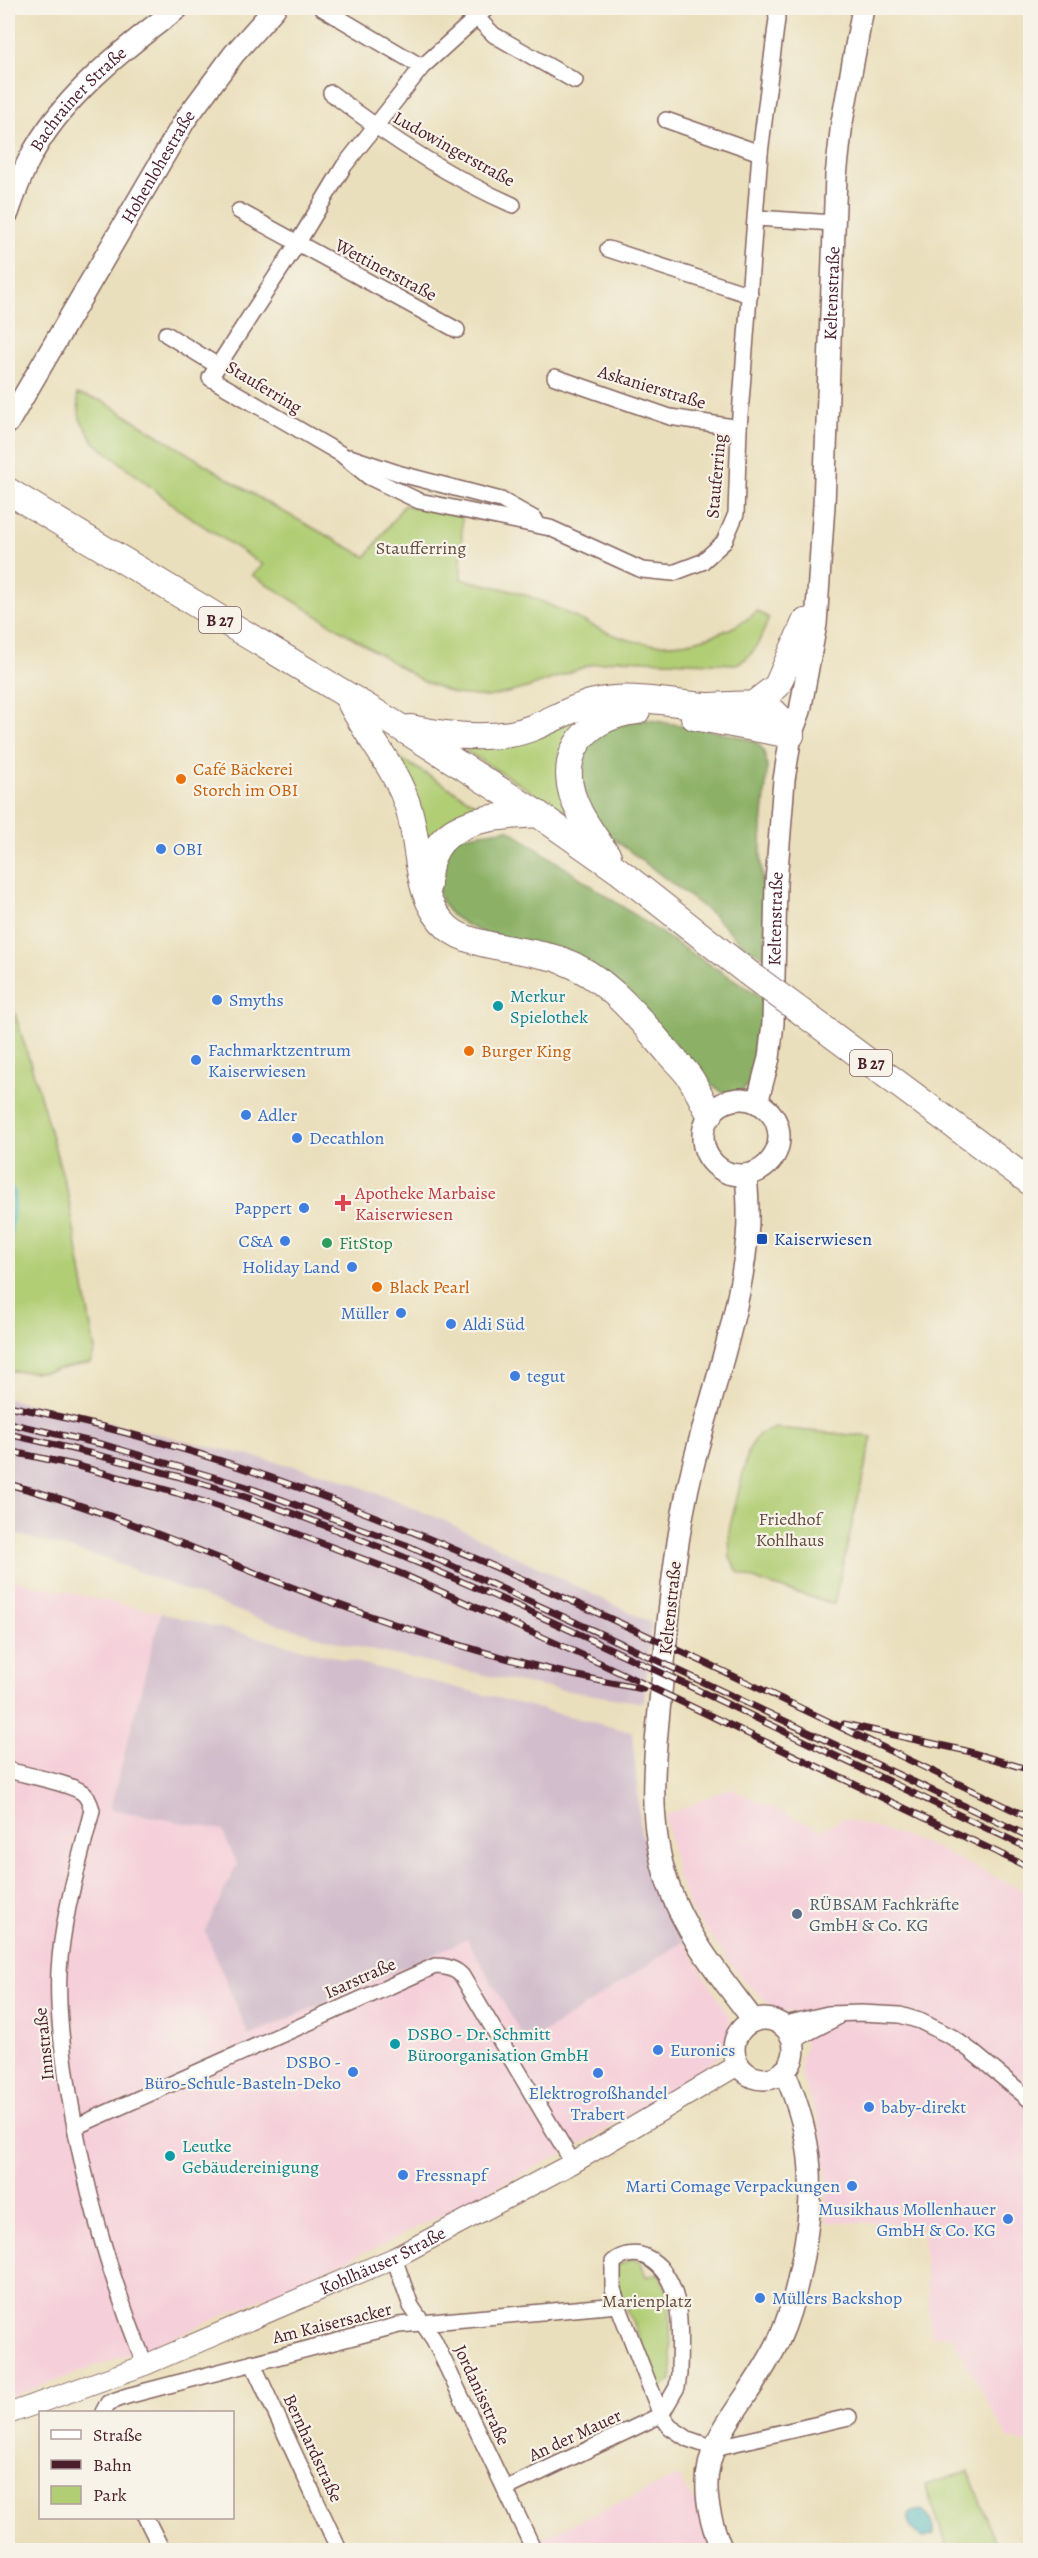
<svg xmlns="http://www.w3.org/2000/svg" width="1038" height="2558" font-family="Alegreya,serif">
  <rect width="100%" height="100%" fill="#f7f3e8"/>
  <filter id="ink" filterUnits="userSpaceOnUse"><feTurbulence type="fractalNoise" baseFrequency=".0167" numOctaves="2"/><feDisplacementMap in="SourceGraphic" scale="12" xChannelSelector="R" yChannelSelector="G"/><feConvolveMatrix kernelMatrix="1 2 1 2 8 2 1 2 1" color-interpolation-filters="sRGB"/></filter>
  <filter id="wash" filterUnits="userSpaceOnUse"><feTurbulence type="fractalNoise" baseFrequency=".008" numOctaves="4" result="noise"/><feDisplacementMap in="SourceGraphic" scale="24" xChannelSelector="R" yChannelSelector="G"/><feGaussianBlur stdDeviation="1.35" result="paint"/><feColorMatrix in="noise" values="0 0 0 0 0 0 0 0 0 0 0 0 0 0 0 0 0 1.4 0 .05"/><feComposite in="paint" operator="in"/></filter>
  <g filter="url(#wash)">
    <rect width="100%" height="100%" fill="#eadfbc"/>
    <g fill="#f5cfda">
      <path d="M8,1579L161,1613L110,1808L222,1830L237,1864L205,1931L249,2036L467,1939L527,2043L684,1941L730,2018V2035L717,2059L591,2139L384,2244L175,2337L8,2398Z"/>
      <path d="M729,1788L821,1830L843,1818L925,1843L1030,1894V2444L1007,2438L952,2336L931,2337L922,2224L826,2222L827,2178L819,2123L801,2075L800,2059L806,2047L795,2013L777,2011L744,1981L693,1914L677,1876L665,1816Z"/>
      <path d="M678,2476L726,2550H526L524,2545Z"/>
    </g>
    <g fill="#d1bdcb">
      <path d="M8,1399L332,1475L445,1521L651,1623L644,1703L531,1685L348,1645L256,1618L106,1559L8,1532Z"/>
      <path d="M161,1613L632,1732L641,1831L672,1926L684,1941L527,2044L467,1939L249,2036L205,1931L237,1864L222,1830L110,1809Z"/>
    </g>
    <g fill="#b1ce75" stroke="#7e7650" stroke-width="1.5">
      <path d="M77,394L103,401L264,501L366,557L404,505L462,516L461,579C483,584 507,588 528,596C593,620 629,660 705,638C724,632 742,625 757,611L769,618C761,636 756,657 736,664L620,659L590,665L530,687L507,693L487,697L455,694L421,680L252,575L263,565L185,514L94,442L80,419Z"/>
      <path d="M588,710L577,820L447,739Z"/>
      <path d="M386,750L485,809L429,851Z"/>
      <path d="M8,991L38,1088L68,1195L95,1351L90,1363L44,1372L8,1371Z"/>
      <path d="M776,1428L872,1437L834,1604L764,1583L739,1573L730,1558L729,1530L749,1449L759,1434Z"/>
      <path d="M633,2259L641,2262L646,2277L659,2273L669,2294L672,2380L659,2389L617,2283V2266Z"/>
      <path d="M969,2472L998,2550H937L947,2546L925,2485Z"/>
    </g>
    <g fill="#8cb166" stroke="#6b6848" stroke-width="1.5">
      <path d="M644,719C664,723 748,734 759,745C769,754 767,772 766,784C764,807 761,830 761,852C761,887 767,923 765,957L744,946L712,914L597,826L579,777L583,751L596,732Z"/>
      <path d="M508,829L688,951L762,997C767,1025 765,1078 737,1094L722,1092L710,1084L644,1011L467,925L451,915L441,900L437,884V868L456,837Z"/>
    </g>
    <path fill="#46b5be" stroke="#486a74" stroke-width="1.5" d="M922,2510C931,2517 935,2523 934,2535L922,2539C913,2532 906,2525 910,2512Z"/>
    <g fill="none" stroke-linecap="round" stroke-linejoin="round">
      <path stroke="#46b5be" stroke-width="4.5" d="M8,1184L14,1194L9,1245L10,1352L8,1367"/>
    </g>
  </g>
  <g filter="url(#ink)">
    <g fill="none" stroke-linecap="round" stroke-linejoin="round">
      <g stroke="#82625e" stroke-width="18">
        <g id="minor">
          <path d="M322,8L422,67"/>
          <path d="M487,8L422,67L344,166L297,244L210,378L341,454L369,477L419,501L550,528L642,570L673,573L702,562L724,542L736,514L739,428L760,153L777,19L776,8"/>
          <path d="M476,17L494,35L575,81"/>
          <path d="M331,93C388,137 447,176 513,205"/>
          <path d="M666,120L760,153"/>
          <path d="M239,211L457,330"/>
          <path d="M756,218L834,223"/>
          <path d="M608,249L750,295"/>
          <path d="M166,334L218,366"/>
          <path d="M555,377L670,417L739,428"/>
          <path d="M350,457L401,474L501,500L535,519"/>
          <path d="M8,1770C24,1775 71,1783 83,1793C88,1797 90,1803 92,1810C79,1863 62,1917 59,1971C57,2012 63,2053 69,2093C84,2186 110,2277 145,2365"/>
          <path d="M781,2025L828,2014L861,2013L900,2015L920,2021L952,2037L970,2050L1030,2100"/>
          <path d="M792,2041L836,2018"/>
          <path d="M75,2127L435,1966C446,1966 455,1968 462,1976L573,2163"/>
          <path d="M394,2258L411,2306L434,2340L534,2550"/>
          <path d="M252,2362L339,2550"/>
          <path d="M103,2412L108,2403L127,2396L399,2325L618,2305"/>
          <path d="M661,2415L677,2387L679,2374C679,2334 687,2276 644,2256C634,2252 621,2255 613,2262V2289L618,2305L661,2415L670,2427L688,2439L714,2448L849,2417"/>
          <path d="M505,2489L661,2415"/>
          <path d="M146,2518L162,2550"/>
        </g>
      </g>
      <g stroke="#82625e" stroke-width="22">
        <g id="tertiary">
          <path id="s1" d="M8,2414L145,2365L394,2258L573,2163L738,2065"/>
        </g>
      </g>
      <g stroke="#82625e" stroke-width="24">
        <g id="secondary">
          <path id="s2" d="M8,213C14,196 20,178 28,162C58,100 124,48 178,8"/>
          <path id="s3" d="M8,423L185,120L234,54L275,8"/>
          <circle cx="741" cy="1137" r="38"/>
          <path id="s4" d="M757,1103L769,1058L773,1023L776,883L784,780L791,735L800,711L816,624L824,505L836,176L842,122L863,8"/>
          <path d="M746,1175C748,1196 749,1217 747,1238C740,1312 715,1383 696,1454C677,1526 670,1599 663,1673C656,1743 644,1815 668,1884C686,1936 721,1977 754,2021"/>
          <circle cx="764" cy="2049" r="30"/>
          <path d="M722,2550C678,2447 739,2424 779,2340C790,2316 796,2292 801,2266C816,2191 815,2141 784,2071"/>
        </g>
      </g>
      <g stroke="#82625e" stroke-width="28">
        <g id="trunk">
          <path d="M8,491L395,724L538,814L619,871L747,972"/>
          <path d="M348,698C366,736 397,768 409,810C421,850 414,897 448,928C470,948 531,949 561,960C607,977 636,1015 667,1051C674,1060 685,1069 691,1079C698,1090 703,1103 710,1114"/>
          <path d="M751,706L777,686L805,622"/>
          <path d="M694,717L791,735"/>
          <path d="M410,728C442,735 477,739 510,734C541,729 565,709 595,702C630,693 672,704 708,706C725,706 746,702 763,706C777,710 784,724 791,735"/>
          <path d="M608,856C598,842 588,828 580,813C552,761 580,717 637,711"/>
          <path d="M428,885C427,819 488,817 538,814"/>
          <path d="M803,1013L1030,1182"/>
        </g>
      </g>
      <use href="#minor" stroke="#fff" stroke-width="15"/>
      <use href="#tertiary" stroke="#fff" stroke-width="20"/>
      <use href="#secondary" stroke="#fff" stroke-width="21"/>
      <use href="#trunk" stroke="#fff" stroke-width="26"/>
      <g stroke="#4a1f2b" stroke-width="7">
        <g id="rail">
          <path d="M8,1406C211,1444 401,1523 589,1609C737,1676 883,1748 1030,1818"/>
          <path d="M8,1423L105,1445L244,1486L406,1545L614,1640L1030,1837"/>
          <path d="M8,1434C105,1456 203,1480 297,1515C453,1573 604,1645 754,1717C846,1761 939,1805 1030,1849"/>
          <path d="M8,1451L74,1465L177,1493L282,1528L402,1574L602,1664L1030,1868"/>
          <path d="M8,1484C106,1509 199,1552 294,1588C408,1632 523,1668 643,1689"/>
          <path d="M844,1724L967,1751L1030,1770"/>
        </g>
      </g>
      <use href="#rail" stroke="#f7f3e8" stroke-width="4.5" stroke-dasharray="14" stroke-linecap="butt"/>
      <g stroke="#82625e" stroke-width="28" stroke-linecap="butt">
        <path id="trunk-bridge" d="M747,972L803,1013"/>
      </g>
      <use href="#trunk-bridge" stroke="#fff" stroke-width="26"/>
    </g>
  </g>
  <g fill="#e8710a" stroke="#f7f3e8" stroke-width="2">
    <circle cx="181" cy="779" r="6"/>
    <circle cx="469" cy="1051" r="6"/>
    <circle cx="377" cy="1287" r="6"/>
  </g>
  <g fill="#3f7fe0" stroke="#f7f3e8" stroke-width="2">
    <circle cx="161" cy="849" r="6"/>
    <circle cx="217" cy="1000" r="6"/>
    <circle cx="196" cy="1060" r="6"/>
    <circle cx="246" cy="1115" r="6"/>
    <circle cx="297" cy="1138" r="6"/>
    <circle cx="304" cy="1208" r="6"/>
    <circle cx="285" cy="1241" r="6"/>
    <circle cx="352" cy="1267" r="6"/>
    <circle cx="401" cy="1313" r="6"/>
    <circle cx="451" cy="1324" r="6"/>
    <circle cx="515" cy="1376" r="6"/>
    <circle cx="658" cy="2050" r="6"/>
    <circle cx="353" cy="2072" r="6"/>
    <circle cx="598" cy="2073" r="6"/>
    <circle cx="869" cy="2107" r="6"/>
    <circle cx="403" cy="2175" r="6"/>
    <circle cx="852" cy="2186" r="6"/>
    <circle cx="1008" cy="2219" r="6"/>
    <circle cx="760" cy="2298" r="6"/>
  </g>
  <g fill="#0f9aa8" stroke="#f7f3e8" stroke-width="2">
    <circle cx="498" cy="1006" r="6"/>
    <circle cx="395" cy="2044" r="6"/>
    <circle cx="170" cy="2156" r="6"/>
  </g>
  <path fill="#e0444e" stroke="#f7f3e8" stroke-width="2" d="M340 1194h6v6h6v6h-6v6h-6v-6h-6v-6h6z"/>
  <rect fill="#1a4fb4" stroke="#f7f3e8" stroke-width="2" x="756" y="1233" width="12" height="12" rx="3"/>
  <circle fill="#2e9e5b" stroke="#f7f3e8" stroke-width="2" cx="327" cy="1243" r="6"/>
  <circle fill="#5c6f8a" stroke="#f7f3e8" stroke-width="2" cx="797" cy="1914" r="6"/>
  <g text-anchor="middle" stroke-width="4.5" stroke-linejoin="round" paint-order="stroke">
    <g fill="#f7f3e8" stroke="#7e5f64" stroke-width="1.5">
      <rect x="199" y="607" width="42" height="26" rx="4.5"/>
      <rect x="850" y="1050" width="42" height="26" rx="4.5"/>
    </g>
    <g font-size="16" font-weight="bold" fill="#4a1f2b">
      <text x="220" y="626">B 27</text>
      <text x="871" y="1069">B 27</text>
    </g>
    <g font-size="18" fill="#4a1f2b" stroke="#f7f3e8">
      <text dy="6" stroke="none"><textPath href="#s2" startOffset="136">Bachrainer Straße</textPath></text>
      <text transform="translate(454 149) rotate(29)" y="6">Ludowingerstraße</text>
      <text dy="6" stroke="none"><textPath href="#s3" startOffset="297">Hohenlohestraße</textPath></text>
      <text transform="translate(386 270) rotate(28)" y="6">Wettinerstraße</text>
      <text dy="6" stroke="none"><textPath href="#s4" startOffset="816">Keltenstraße</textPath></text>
      <text transform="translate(264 387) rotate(31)" y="6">Stauferring</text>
      <text transform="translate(652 387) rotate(17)" y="6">Askanierstraße</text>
      <text transform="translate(716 476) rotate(-85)" y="6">Stauferring</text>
      <text dy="6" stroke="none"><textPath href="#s4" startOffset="186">Keltenstraße</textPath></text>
      <text transform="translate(670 1608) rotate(-84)" y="6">Keltenstraße</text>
      <text transform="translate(360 1978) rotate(-24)" y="6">Isarstraße</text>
      <text transform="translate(44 2044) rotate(-96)" y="6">Innstraße</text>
      <text dy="6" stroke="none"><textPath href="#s1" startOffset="405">Kohlhäuser Straße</textPath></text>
      <text transform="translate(332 2323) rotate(-14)" y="6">Am Kaisersacker</text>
      <text transform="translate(482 2395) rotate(65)" y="6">Jordanisstraße</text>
      <text transform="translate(575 2435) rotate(-25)" y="6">An der Mauer</text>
      <text transform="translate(313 2448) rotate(65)" y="6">Bernhardstraße</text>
    </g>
    <g font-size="18" fill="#644b3e" stroke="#f7f3e8">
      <text x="421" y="554">Staufferring</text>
      <text x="790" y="1525">Friedhof<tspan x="790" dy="21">Kohlhaus</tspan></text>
      <text x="647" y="2307">Marienplatz</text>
    </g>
    <g font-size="18" fill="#c56008" stroke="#f7f3e8" text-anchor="start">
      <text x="193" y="775">Café Bäckerei<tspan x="193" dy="21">Storch im OBI</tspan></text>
      <text x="481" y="1057">Burger King</text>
      <text x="389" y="1293">Black Pearl</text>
    </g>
    <g font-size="18" fill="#366cbe" stroke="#f7f3e8" text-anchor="start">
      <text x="173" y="855">OBI</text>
      <text x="229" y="1006">Smyths</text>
      <text x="208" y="1056">Fachmarktzentrum<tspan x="208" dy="21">Kaiserwiesen</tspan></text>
      <text x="258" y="1121">Adler</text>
      <text x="309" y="1144">Decathlon</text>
      <text x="292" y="1214" text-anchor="end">Pappert</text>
      <text x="273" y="1247" text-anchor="end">C&amp;A</text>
      <text x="340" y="1273" text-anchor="end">Holiday Land</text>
      <text x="389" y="1319" text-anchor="end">Müller</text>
      <text x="463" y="1330">Aldi Süd</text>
      <text x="527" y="1382">tegut</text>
      <text x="670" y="2056">Euronics</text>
      <text x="341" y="2068" text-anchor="end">DSBO -<tspan x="341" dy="21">Büro-Schule-Basteln-Deko</tspan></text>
      <text x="598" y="2099" text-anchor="middle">Elektrogroßhandel<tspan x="598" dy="21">Trabert</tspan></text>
      <text x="881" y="2113">baby-direkt</text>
      <text x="415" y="2181">Fressnapf</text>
      <text x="840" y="2192" text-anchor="end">Marti Comage Verpackungen</text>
      <text x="996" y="2215" text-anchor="end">Musikhaus Mollenhauer<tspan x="996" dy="21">GmbH &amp; Co. KG</tspan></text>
      <text x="772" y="2304">Müllers Backshop</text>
    </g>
    <g font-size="18" fill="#0d838f" stroke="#f7f3e8" text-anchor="start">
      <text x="510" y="1002">Merkur<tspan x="510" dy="21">Spielothek</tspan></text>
      <text x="407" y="2040">DSBO - Dr. Schmitt<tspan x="407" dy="21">Büroorganisation GmbH</tspan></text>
      <text x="182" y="2152">Leutke<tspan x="182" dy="21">Gebäudereinigung</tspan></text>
    </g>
    <g font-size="18" fill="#be3a42" stroke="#f7f3e8" text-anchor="start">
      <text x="355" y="1199">Apotheke Marbaise<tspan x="355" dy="21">Kaiserwiesen</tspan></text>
    </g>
    <g font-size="18" fill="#164399" stroke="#f7f3e8" text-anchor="start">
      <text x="774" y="1245">Kaiserwiesen</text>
    </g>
    <g font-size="18" fill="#27864d" stroke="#f7f3e8" text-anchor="start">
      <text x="339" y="1249">FitStop</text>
    </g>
    <g font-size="18" fill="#4e5e75" stroke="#f7f3e8" text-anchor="start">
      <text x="809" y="1910">RÜBSAM Fachkräfte<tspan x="809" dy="21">GmbH &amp; Co. KG</tspan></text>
    </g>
  </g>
  <rect width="1038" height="2558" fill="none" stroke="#f7f3e8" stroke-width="30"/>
  <rect x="39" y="2411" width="195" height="108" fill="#f7f3e8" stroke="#b29e9c" stroke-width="1.5"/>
  <rect x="51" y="2430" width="30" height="9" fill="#ffffff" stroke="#b29e9c" stroke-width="1.5"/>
  <text x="93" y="2441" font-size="18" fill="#4a1f2b">Straße</text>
  <rect x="51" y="2460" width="30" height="9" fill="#4a1f2b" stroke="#b29e9c" stroke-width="1.5"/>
  <text x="93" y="2471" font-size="18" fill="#4a1f2b">Bahn</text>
  <rect x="51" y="2486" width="30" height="18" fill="#b1ce75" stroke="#b29e9c" stroke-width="1.5"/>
  <text x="93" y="2501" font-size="18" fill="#4a1f2b">Park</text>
</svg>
